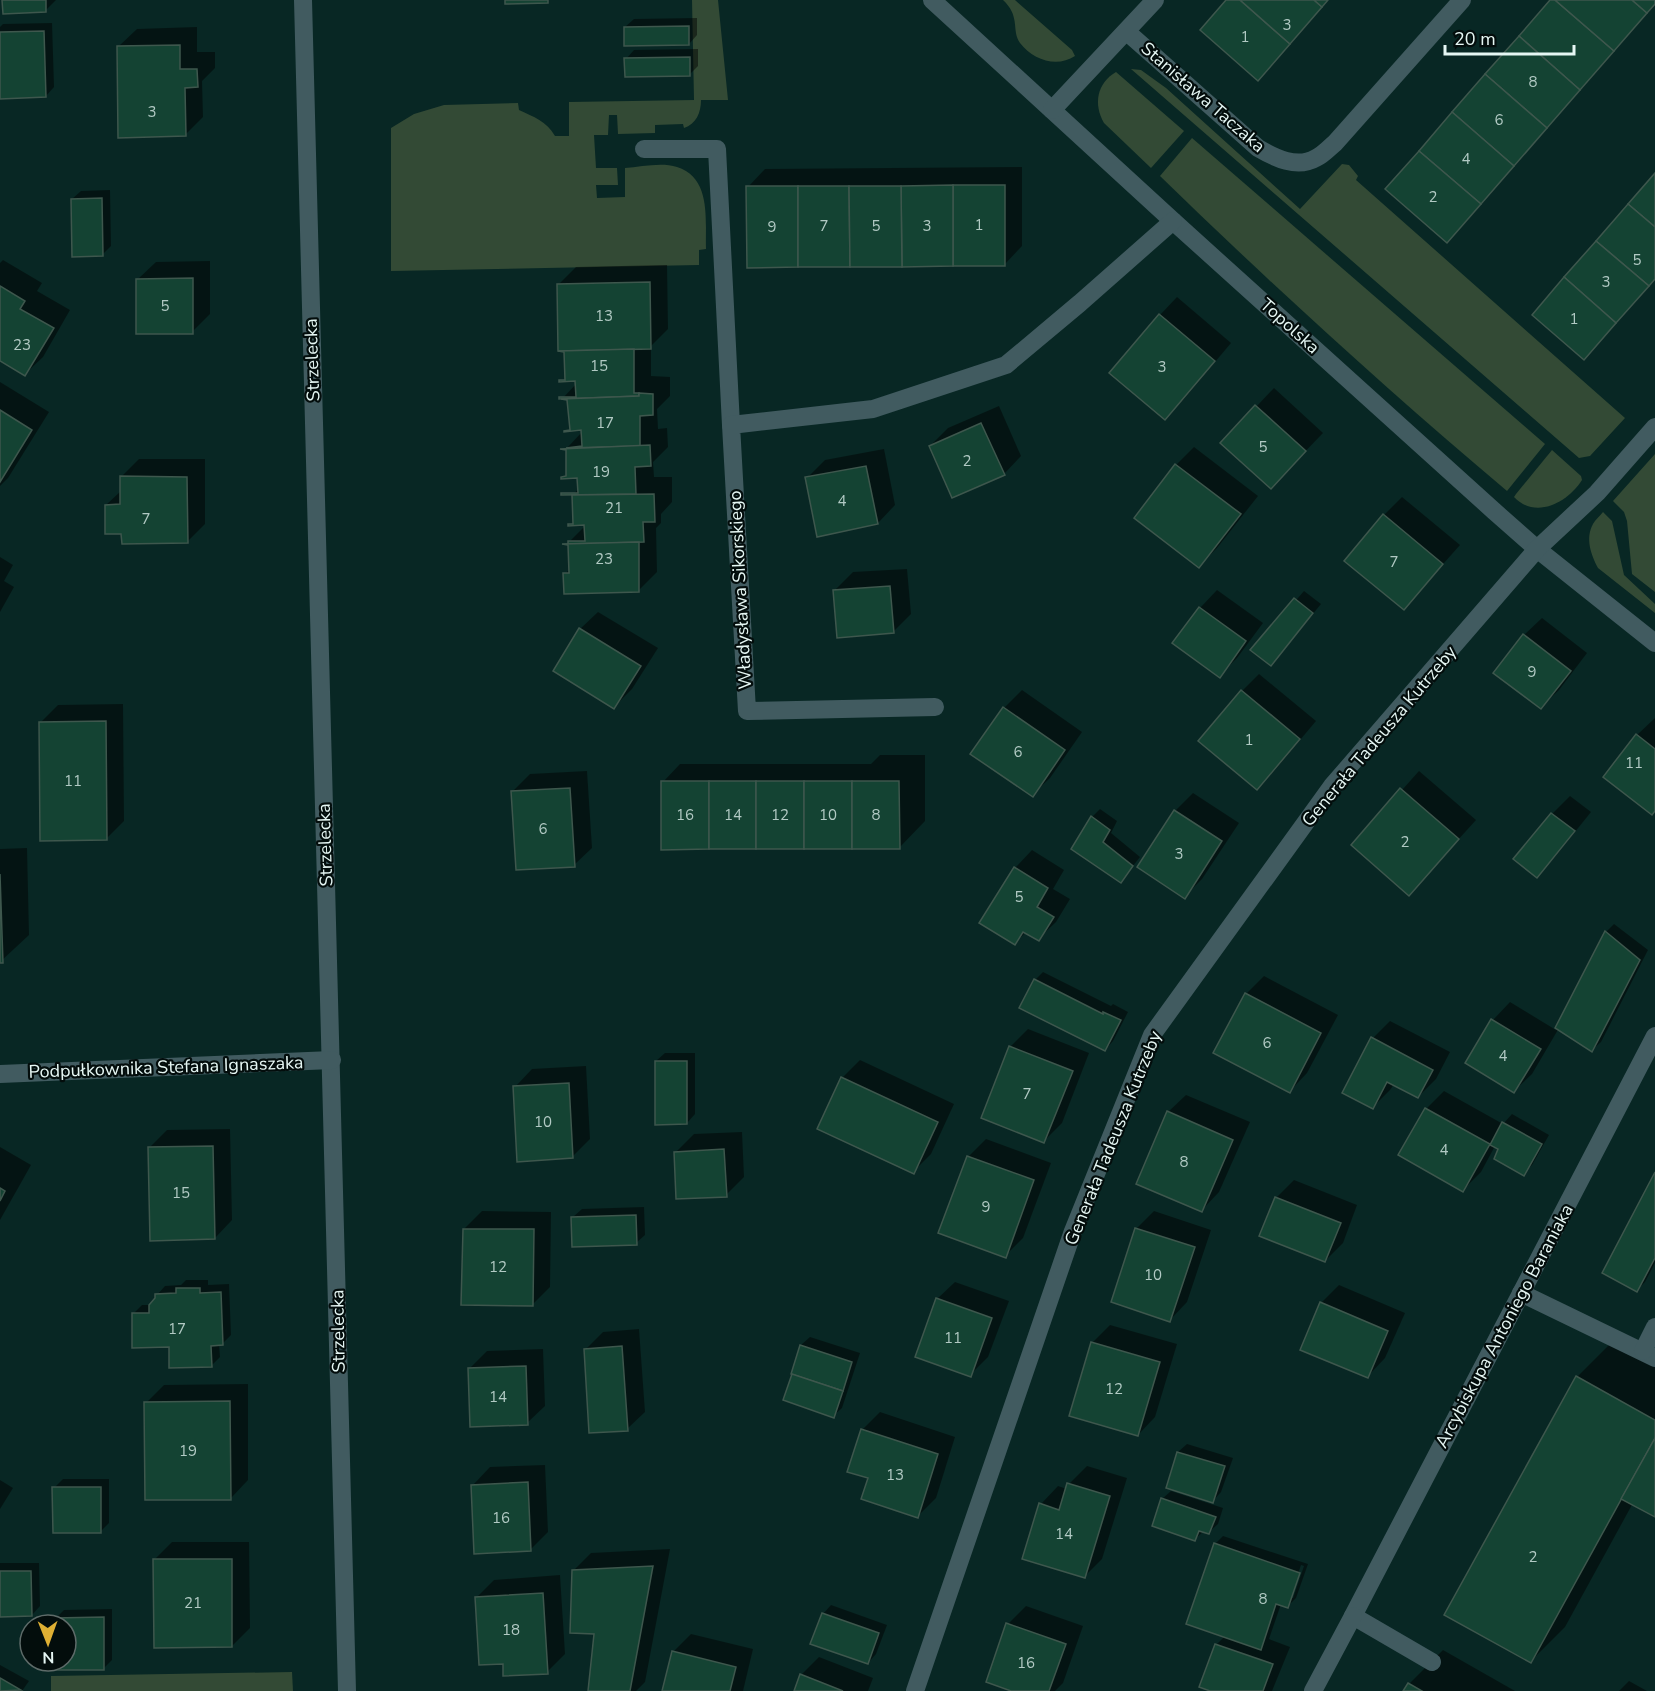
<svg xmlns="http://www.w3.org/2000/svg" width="1655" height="1691" font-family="'Nunito Sans',sans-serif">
  <rect width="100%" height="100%" fill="#082724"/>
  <g fill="#334a35">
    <path d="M692,0H718L728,100H701C701,113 696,124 684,128L683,124L655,125V133L618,134L617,115H609L608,135H594L596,168H617L618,185H596L597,198L625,197V168C641,167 661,162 677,167C712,178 705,221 706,249L699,250V265L391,271V128L414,114L444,105L518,103L519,110C534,117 546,121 555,136H569V102L694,100Z"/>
    <path d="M1003,0H1015L1072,50L1075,56C1057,68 1033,60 1020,43C1011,30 1021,17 1003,0Z"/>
    <path d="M1131,69L1141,70L1166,88L1300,209L1342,164L1349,165L1358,176L1356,180L1625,418L1590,456L1579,458Z"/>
    <path d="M1116,72L1184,131L1151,168L1104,123C1093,104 1097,83 1116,72Z"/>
    <path d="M1192,138L1545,444L1507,491C1387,390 1272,285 1160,176Z"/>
    <path d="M1552,450L1581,476L1582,480C1568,502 1536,520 1514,497L1516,494Z"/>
    <path d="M1655,454V592L1632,574L1627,521L1624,512L1613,501Z"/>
    <path d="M1603,512L1612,521L1624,575L1655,604V613L1598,568C1591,555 1585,538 1593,524C1595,520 1600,516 1603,512Z"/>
    <path d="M292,1672L293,1691H51V1676Z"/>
  </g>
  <g fill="#0007" fill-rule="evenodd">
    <path d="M4,0H56L45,11Z"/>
    <path d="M1228,0H1328L1258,79Z"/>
    <path d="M1552,0H1655V4L1465,223L1447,241Z"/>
    <path d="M697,18V35L689,44L625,27L634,19Z"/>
    <path d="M52,23L54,87L46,96L0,97V27L3,24Z"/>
    <path d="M197,27V52H215V68L202,81L203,117L185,135L119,46L137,29Z"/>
    <path d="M698,49V66L690,74L626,59L634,50Z"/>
    <path d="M1022,167V246L1005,264L748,187L765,169Z"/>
    <path d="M1655,176V280L1584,358Z"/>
    <path d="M110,190L111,246L102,255L72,199L81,191Z"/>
    <path d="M3,260L42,283L37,291L70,310L43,357L25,374L0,359V263Z"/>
    <path d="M210,261V314L192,332L138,279L156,262Z"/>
    <path d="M667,265L668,329L651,346V376L670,377V396L657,409L658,429L667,428L668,447L653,462L654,477H672V502L661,514V523L656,528L657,572L639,590L565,574L570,569L569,542L588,523L575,524L574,494L579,488V476L568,477L567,448L582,432L569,399H562L577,383L566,351L558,285L576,267Z"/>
    <path d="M1177,297L1231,343L1183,400L1165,418L1160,315Z"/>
    <path d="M0,382L49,412L8,478L0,486Z"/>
    <path d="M1274,388L1323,433L1271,487L1222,443Z"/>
    <path d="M999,406L1021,456L1004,474L930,446L948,428Z"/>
    <path d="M1194,447L1258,496L1217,548L1199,566L1136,517L1176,465Z"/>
    <path d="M884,449L895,505L878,523L807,478L825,460Z"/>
    <path d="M139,459H205V524L187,542L123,532L106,505L122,490L121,477Z"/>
    <path d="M1402,497L1460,545L1404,608L1384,515Z"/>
    <path d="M0,557L13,565L4,581L14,587L0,612Z"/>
    <path d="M907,569L911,614L893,632L835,590L853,572Z"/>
    <path d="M1217,590L1263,623L1237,658L1219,676L1200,608Z"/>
    <path d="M1304,591L1321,604L1279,655L1253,650Z"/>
    <path d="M598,612L658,648L632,689L614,707L580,629Z"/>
    <path d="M1542,618L1587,653L1559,690L1541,707L1524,635Z"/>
    <path d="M1259,674L1316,721L1274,771L1257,788L1242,691Z"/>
    <path d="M1022,690L1082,732L1050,778L1032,795L1004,708Z"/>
    <path d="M123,704L124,821L107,838L40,723L58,705Z"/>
    <path d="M1655,718V810L1637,735Z"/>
    <path d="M880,755H925V821L899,848L663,782L680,764H871Z"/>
    <path d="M587,771L592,848L574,865L512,792L530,774Z"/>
    <path d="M1419,771L1476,820L1409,894L1353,845Z"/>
    <path d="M1193,793L1239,823L1202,879L1184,897L1139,867L1175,811Z"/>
    <path d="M1570,796L1591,812L1554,858L1537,876L1515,859L1552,814Z"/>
    <path d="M1100,809L1117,821L1111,833L1140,857L1121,881L1073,848L1092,817Z"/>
    <path d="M27,848L29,935L0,962V849Z"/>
    <path d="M1032,850L1064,870L1053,889L1070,899L1056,922L1038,939L1026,932L1015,943V868Z"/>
    <path d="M1614,924L1648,950L1601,1042L1592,1050L1559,1028L1532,1074L1514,1091L1467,1063L1493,1020L1510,1002L1556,1030L1606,932Z"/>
    <path d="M1043,972L1111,1006L1113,1004L1128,1012L1113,1041L1105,1050L1035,980Z"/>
    <path d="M1264,976L1338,1015L1307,1073L1290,1091L1246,994Z"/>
    <path d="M1390,1021L1450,1052L1436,1079L1418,1097L1394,1084L1390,1090L1373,1107V1038Z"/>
    <path d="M1028,1029L1089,1053L1062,1123L1044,1141L1010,1047Z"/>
    <path d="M665,1053H695V1114L687,1123L656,1061Z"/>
    <path d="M860,1060L954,1104L931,1154L913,1172L842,1078Z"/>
    <path d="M586,1066L590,1139L572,1157L515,1087L532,1069Z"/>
    <path d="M1444,1091L1503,1124L1512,1114L1549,1135L1532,1165L1523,1174L1500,1149L1495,1146L1481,1172L1463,1190L1400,1155L1426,1109Z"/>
    <path d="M1186,1095L1250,1122L1219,1192L1202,1210L1168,1112Z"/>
    <path d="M230,1129L232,1220L215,1238L149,1148L167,1130Z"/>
    <path d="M742,1132L744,1177L726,1195L676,1152L694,1134Z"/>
    <path d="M986,1139L1051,1163L1023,1238L1005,1256L968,1157Z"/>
    <path d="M0,1147L31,1165L0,1220Z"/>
    <path d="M1655,1175V1263L1645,1282L1637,1290Z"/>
    <path d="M1294,1180L1357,1205L1343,1243L1325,1261L1276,1198Z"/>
    <path d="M644,1207L645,1235L636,1243L573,1217L582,1209Z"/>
    <path d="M482,1211L551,1212L550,1287L532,1305L464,1229Z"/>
    <path d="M1154,1211L1211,1230L1187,1302L1170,1320L1113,1301L1137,1228Z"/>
    <path d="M186,1280H208V1285L229,1284L231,1335L222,1344H219L220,1357L211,1366L170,1346L133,1314L142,1305H151L157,1295L165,1286L181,1285Z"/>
    <path d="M955,1282L1009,1301L988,1357L970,1375L937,1299Z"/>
    <path d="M1339,1285L1405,1313L1385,1358L1368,1376L1321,1303Z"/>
    <path d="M1110,1325L1177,1344L1155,1417L1138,1435L1092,1343Z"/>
    <path d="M639,1329L645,1412L627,1429L585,1350L603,1332Z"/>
    <path d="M810,1337L860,1353L842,1408L833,1416L785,1399L801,1345Z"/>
    <path d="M1611,1343L1655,1367V1515L1633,1503L1565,1627L1531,1661L1577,1377Z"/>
    <path d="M543,1349L545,1406L527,1423L469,1369L487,1351Z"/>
    <path d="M248,1384V1480L231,1498L146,1403L164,1385Z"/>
    <path d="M880,1412L955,1437L936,1498L918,1516L870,1478L862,1430Z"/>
    <path d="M1187,1444L1233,1458L1221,1492L1213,1501L1168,1487L1178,1452Z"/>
    <path d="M545,1465L548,1532L530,1550L473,1485L490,1467Z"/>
    <path d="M1087,1466L1127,1478L1102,1559L1085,1576L1041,1504L1058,1486L1067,1489L1069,1484Z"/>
    <path d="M63,1479H109V1523L101,1531L54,1488Z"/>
    <path d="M0,1480L13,1488L0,1509Z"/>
    <path d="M1171,1491L1223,1508L1218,1524L1209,1532L1204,1531L1195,1539L1162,1499Z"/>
    <path d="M1223,1536L1308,1564L1296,1598L1288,1606L1281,1604L1269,1639L1290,1647L1272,1691H1214L1216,1645L1225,1636L1215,1544ZM1301,1565L1304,1566L1293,1598H1290Z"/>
    <path d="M172,1542H249L250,1628L232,1646L154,1560Z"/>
    <path d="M670,1549L645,1682L636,1691H590L595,1633L573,1571L591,1553Z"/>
    <path d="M0,1563H39L40,1606L32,1615L0,1616Z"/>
    <path d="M560,1575L565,1654L547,1672L504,1662L476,1598L494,1580Z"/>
    <path d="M831,1605L887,1625L876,1654L868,1663L823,1614Z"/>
    <path d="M1026,1606L1083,1626L1063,1683L1055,1691H1015L1008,1624Z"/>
    <path d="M112,1609V1660L104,1668L57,1661H66V1625H56V1618L64,1610Z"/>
    <path d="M691,1634L753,1649L743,1691H664L673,1652Z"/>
    <path d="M1443,1650L1515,1691H1405L1409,1684Z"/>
    <path d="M819,1657L873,1678L868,1691H795L801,1675Z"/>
    <path d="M0,1665L29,1681L22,1691H0Z"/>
    <path d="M1629,1681L1647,1691H1619Z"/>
  </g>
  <g fill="#144333" stroke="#3e574d" stroke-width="1.5">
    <path d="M2,0H46V12L3,14Z"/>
    <path d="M505,0H548V3L505,4Z"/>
    <path d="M1226,0H1240L1290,44L1258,81L1200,30Z"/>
    <path d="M1240,0H1314L1322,7L1290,44Z"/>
    <path d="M1314,0H1328L1322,7Z"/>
    <path d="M1550,0H1555L1614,51L1580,90L1519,36Z"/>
    <path d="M1555,0H1632L1647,13L1614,51Z"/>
    <path d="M1632,0H1655V4L1647,13Z"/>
    <path d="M689,26V45L624,46V27Z"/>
    <path d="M44,31L46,97L0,99V32Z"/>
    <path d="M1519,36L1580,90L1547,128L1485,74Z"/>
    <path d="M180,45V69H197L198,87L185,88L186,136L118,138L117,46Z"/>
    <path d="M690,57V76L625,77L624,58Z"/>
    <path d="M1485,74L1547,128L1514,166L1452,112Z"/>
    <path d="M1452,112L1514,166L1481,204L1419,151Z"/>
    <path d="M1419,151L1481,204L1447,243L1385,189Z"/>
    <path d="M1655,173V227L1628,204Z"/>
    <rect x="953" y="185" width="52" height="81"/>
    <path d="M953,185V266L902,267L901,186Z"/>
    <path d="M746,186H798V267L747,268Z"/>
    <path d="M798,186H849L850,267H798Z"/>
    <path d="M849,186H901L902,267H850Z"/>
    <path d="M102,198L103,256L72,257L71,199Z"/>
    <path d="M1628,204L1655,227V279L1649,286L1596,241Z"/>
    <path d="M1596,241L1649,286L1616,323L1564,277Z"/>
    <path d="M1564,277L1616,323L1584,360L1532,315Z"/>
    <path d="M193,278V334H136V279Z"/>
    <path d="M650,282L651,349L558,351L557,284Z"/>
    <path d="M0,286L25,301L20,309L54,328L25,376L0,361Z"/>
    <path d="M1159,314L1215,361L1165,420L1109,373Z"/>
    <path d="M634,349V393H639V396L559,399V397H576L575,381L559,382V380H565L564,352L558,351Z"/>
    <path d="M639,393L653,394V415L640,416V446L566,448L582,446L581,430L564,432V431L570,430L567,400L561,399L639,396Z"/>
    <path d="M1255,405L1306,451L1271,489L1220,443Z"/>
    <path d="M0,410L32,430L0,482Z"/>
    <path d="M981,423L1005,475L952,498L929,446Z"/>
    <path d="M650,445L651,466L635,467L636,494L561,495V493H578L577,478L561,479V477L566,476V450L560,449Z"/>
    <path d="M1175,464L1241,514L1199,568L1134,518Z"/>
    <path d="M866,466L878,524L817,537L805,477Z"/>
    <path d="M120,476L187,477L188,543L122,544L121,534H105V505L120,504Z"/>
    <path d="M654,494L655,522H643L644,542L568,544V541H585L584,525L568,526V524H573L572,495Z"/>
    <path d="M1383,514L1443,564L1404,610L1344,561Z"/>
    <path d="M639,542V592L564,594L563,573H569L568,545L562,544Z"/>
    <path d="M890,586L894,633L837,638L833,590Z"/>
    <path d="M1294,598L1313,613L1271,666L1250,650Z"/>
    <path d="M1199,607L1246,641L1220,678L1172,643Z"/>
    <path d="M579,628L641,666L614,709L553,671Z"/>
    <path d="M1523,634L1571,671L1541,709L1493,673Z"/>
    <path d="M1241,690L1300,739L1257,790L1198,741Z"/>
    <path d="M1003,707L1065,750L1033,797L970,754Z"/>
    <path d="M106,721L107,840L40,841L39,722Z"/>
    <path d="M1636,734L1655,749V811L1652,815L1603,777Z"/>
    <path d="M661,781H709V849L661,850Z"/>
    <rect x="709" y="781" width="47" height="68"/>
    <rect x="756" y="781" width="48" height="68"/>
    <rect x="804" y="781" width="48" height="68"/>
    <path d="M852,781H899L900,849H852Z"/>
    <path d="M570,788L575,867L516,870L511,791Z"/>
    <path d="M1400,788L1459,839L1409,896L1351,845Z"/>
    <path d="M1174,810L1222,841L1185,899L1137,867Z"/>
    <path d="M1551,813L1575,831L1537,878L1513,859Z"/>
    <path d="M1091,816L1110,830L1103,842L1133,866L1121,883L1071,849Z"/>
    <path d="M1014,867L1048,888L1037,907L1054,917L1039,941L1023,932L1015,945L979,923Z"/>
    <path d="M0,874L3,963H0Z"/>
    <path d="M1605,931L1640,960L1592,1052L1555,1028Z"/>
    <path d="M1034,979L1103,1014V1012L1121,1020L1105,1051L1019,1008Z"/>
    <path d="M1245,993L1321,1033L1290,1093L1213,1053Z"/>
    <path d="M1491,1019L1541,1049L1514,1093L1465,1063Z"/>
    <path d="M1371,1037L1433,1070L1418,1098L1387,1082L1373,1109L1342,1093Z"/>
    <path d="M1009,1046L1073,1071L1044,1143L981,1118Z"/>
    <path d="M655,1061H687V1124L655,1125Z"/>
    <path d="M841,1077L938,1122L914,1174L817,1129Z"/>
    <path d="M569,1083L573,1158L517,1162L513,1086Z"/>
    <path d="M1425,1108L1490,1144L1463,1192L1398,1155Z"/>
    <path d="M1167,1111L1233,1140L1202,1212L1136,1184Z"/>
    <path d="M1502,1122L1542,1144L1524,1176L1494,1159L1498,1149L1490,1145Z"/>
    <path d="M213,1146L215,1239L150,1241L148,1147Z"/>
    <path d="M724,1149L727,1197L676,1199L674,1152Z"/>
    <path d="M967,1156L1034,1180L1006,1258L938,1233Z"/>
    <path d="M1655,1172V1258L1637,1292L1602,1273Z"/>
    <path d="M0,1188L5,1191L0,1201Z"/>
    <path d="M1275,1197L1341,1223L1325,1262L1259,1236Z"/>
    <path d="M636,1215L637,1245L572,1247L571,1217Z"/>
    <path d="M1135,1228L1195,1247L1170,1322L1111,1302Z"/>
    <path d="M463,1229H534L533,1306L461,1305Z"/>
    <path d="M176,1288H200V1293L221,1292L223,1345L211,1346L212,1367L169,1368V1347L132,1348V1313H149V1305L155,1298V1294L176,1293Z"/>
    <path d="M936,1298L992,1318L971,1377L915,1357Z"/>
    <path d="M1320,1302L1388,1331L1368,1378L1300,1350Z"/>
    <path d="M1091,1342L1160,1362L1138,1436L1069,1416Z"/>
    <path d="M800,1345L852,1362L843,1391L791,1374Z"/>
    <path d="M622,1346L628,1431L589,1433L584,1349Z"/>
    <path d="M526,1366L528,1425L470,1427L468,1368Z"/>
    <path d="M792,1374L843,1391L834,1418L783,1400Z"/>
    <path d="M1576,1376L1655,1420V1438L1531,1663L1444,1615Z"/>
    <path d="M230,1401L231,1500H145L144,1402Z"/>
    <path d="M861,1429L938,1454L918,1518L861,1499L868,1478L847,1472Z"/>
    <path d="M1655,1438V1517L1621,1499Z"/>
    <path d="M1177,1452L1225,1466L1213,1503L1166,1488Z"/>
    <path d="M528,1482L531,1551L474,1554L471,1485Z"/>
    <path d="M1067,1483L1110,1496L1085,1578L1022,1559L1039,1503L1059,1510Z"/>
    <path d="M52,1487H101V1533H53Z"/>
    <path d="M1161,1498L1216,1517L1209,1534L1199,1531L1195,1541L1152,1526Z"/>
    <path d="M1214,1543L1300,1573L1288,1608L1276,1604L1261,1650L1186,1624Z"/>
    <path d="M153,1559H232V1647L154,1648Z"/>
    <path d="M653,1566L630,1691H588L594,1634L570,1633L572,1570Z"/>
    <path d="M0,1571H31L32,1616L0,1617Z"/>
    <path d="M543,1593L548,1674L503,1676V1664L479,1665L475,1597Z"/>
    <path d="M822,1613L879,1633L868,1664L810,1644Z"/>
    <path d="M104,1617V1670H55V1661H66V1625H54V1618Z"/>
    <path d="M1006,1623L1066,1644L1049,1691H1011L986,1682Z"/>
    <path d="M1215,1644L1273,1664L1263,1691H1210L1199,1687Z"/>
    <path d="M672,1651L736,1667L730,1691H662Z"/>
    <path d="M800,1674L843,1691H794Z"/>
    <path d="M0,1678L21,1690L0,1691Z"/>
    <path d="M1408,1683L1422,1691H1403Z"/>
  </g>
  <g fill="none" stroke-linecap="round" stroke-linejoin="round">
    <g stroke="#415b60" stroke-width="18">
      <path d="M303,0L347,1691"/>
      <path d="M932,0L1173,221L1494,511L1537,549L1655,643"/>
      <path d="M1127,32L1258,148C1275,158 1297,169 1316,158C1323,155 1329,148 1335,143L1462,0"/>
      <path d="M1052,110L1155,0"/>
      <path d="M644,149H717L731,425"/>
      <path d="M935,707L747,711L731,425L873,409L1006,365L1080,303L1173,221"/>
      <path d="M0,1074L332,1060"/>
      <path d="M1521,1293L1655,1358"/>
      <path d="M1643,1351L1655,1327"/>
      <path d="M1432,1662L1353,1616L1655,1036"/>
      <path d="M915,1691L1073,1231L1152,1035L1332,786L1537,549L1597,493L1655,427"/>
      <path d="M1313,1691L1353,1616"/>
    </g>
  </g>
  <g text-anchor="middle" stroke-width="4.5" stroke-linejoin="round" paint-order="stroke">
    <g font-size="15" fill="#b2cac4">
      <text x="1287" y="30">3</text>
      <text x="1245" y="42">1</text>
      <text x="1533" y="87">8</text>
      <text x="152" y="117">3</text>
      <text x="1499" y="125">6</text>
      <text x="1466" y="164">4</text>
      <text x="1433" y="202">2</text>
      <text x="979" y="230">1</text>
      <text x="824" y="231">7</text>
      <text x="876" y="231">5</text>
      <text x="927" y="231">3</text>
      <text x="772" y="232">9</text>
      <text x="1637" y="265">5</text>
      <text x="1606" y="287">3</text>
      <text x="165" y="311">5</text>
      <text x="604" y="321">13</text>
      <text x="1574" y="324">1</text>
      <text x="22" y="350">23</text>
      <text x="599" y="371">15</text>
      <text x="1162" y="372">3</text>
      <text x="605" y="428">17</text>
      <text x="1263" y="452">5</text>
      <text x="967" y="466">2</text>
      <text x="601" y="477">19</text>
      <text x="842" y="506">4</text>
      <text x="614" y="513">21</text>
      <text x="146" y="524">7</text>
      <text x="604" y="564">23</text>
      <text x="1394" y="567">7</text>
      <text x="1532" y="677">9</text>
      <text x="1249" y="745">1</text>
      <text x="1018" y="757">6</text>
      <text x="1634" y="768">11</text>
      <text x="73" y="786">11</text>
      <text x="685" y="820">16</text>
      <text x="733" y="820">14</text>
      <text x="780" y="820">12</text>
      <text x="828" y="820">10</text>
      <text x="876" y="820">8</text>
      <text x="543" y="834">6</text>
      <text x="1405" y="847">2</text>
      <text x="1179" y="859">3</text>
      <text x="1019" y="902">5</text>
      <text x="1267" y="1048">6</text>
      <text x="1503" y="1061">4</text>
      <text x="1027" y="1099">7</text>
      <text x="543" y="1127">10</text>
      <text x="1444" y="1155">4</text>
      <text x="1184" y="1167">8</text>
      <text x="181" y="1198">15</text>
      <text x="986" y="1212">9</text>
      <text x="498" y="1272">12</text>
      <text x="1153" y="1280">10</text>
      <text x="177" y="1334">17</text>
      <text x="953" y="1343">11</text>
      <text x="1114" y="1394">12</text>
      <text x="498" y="1402">14</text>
      <text x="188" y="1456">19</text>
      <text x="895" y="1480">13</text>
      <text x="501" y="1523">16</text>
      <text x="1064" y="1539">14</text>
      <text x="1533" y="1562">2</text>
      <text x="1263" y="1604">8</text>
      <text x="193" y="1608">21</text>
      <text x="511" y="1635">18</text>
      <text x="1026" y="1668">16</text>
    </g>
    <g font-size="18" fill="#e6f7f4" stroke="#030d0c">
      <text transform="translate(1203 97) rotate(41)" y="6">Stanisława Taczaka</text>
      <text transform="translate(1290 326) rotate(42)" y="6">Topolska</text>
      <text transform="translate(312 360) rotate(-92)" y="6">Strzelecka</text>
      <text transform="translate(740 590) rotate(-93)" y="6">Władysława Sikorskiego</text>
      <text transform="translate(1379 736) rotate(-50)" y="6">Generała Tadeusza Kutrzeby</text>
      <text transform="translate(325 845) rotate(-92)" y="6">Strzelecka</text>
      <text transform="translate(166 1067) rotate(-2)" y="6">Podpułkownika Stefana Ignaszaka</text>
      <text transform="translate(1113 1138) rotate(-68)" y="6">Generała Tadeusza Kutrzeby</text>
      <text transform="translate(1504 1326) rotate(-62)" y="6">Arcybiskupa Antoniego Baraniaka</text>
      <text transform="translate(338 1331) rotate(-91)" y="6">Strzelecka</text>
    </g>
  </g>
  <g transform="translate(48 1643) rotate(179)"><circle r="28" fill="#030d0c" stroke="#5e6b69" stroke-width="1.5"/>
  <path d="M0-4.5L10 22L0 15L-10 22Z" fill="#dfb034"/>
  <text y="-9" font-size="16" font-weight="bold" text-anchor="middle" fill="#e6f7f4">N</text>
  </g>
  <path d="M1445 45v9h129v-9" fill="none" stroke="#e6f7f4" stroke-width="3"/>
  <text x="1454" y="45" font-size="18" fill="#e6f7f4" stroke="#030d0c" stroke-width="4.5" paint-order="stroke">20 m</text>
</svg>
